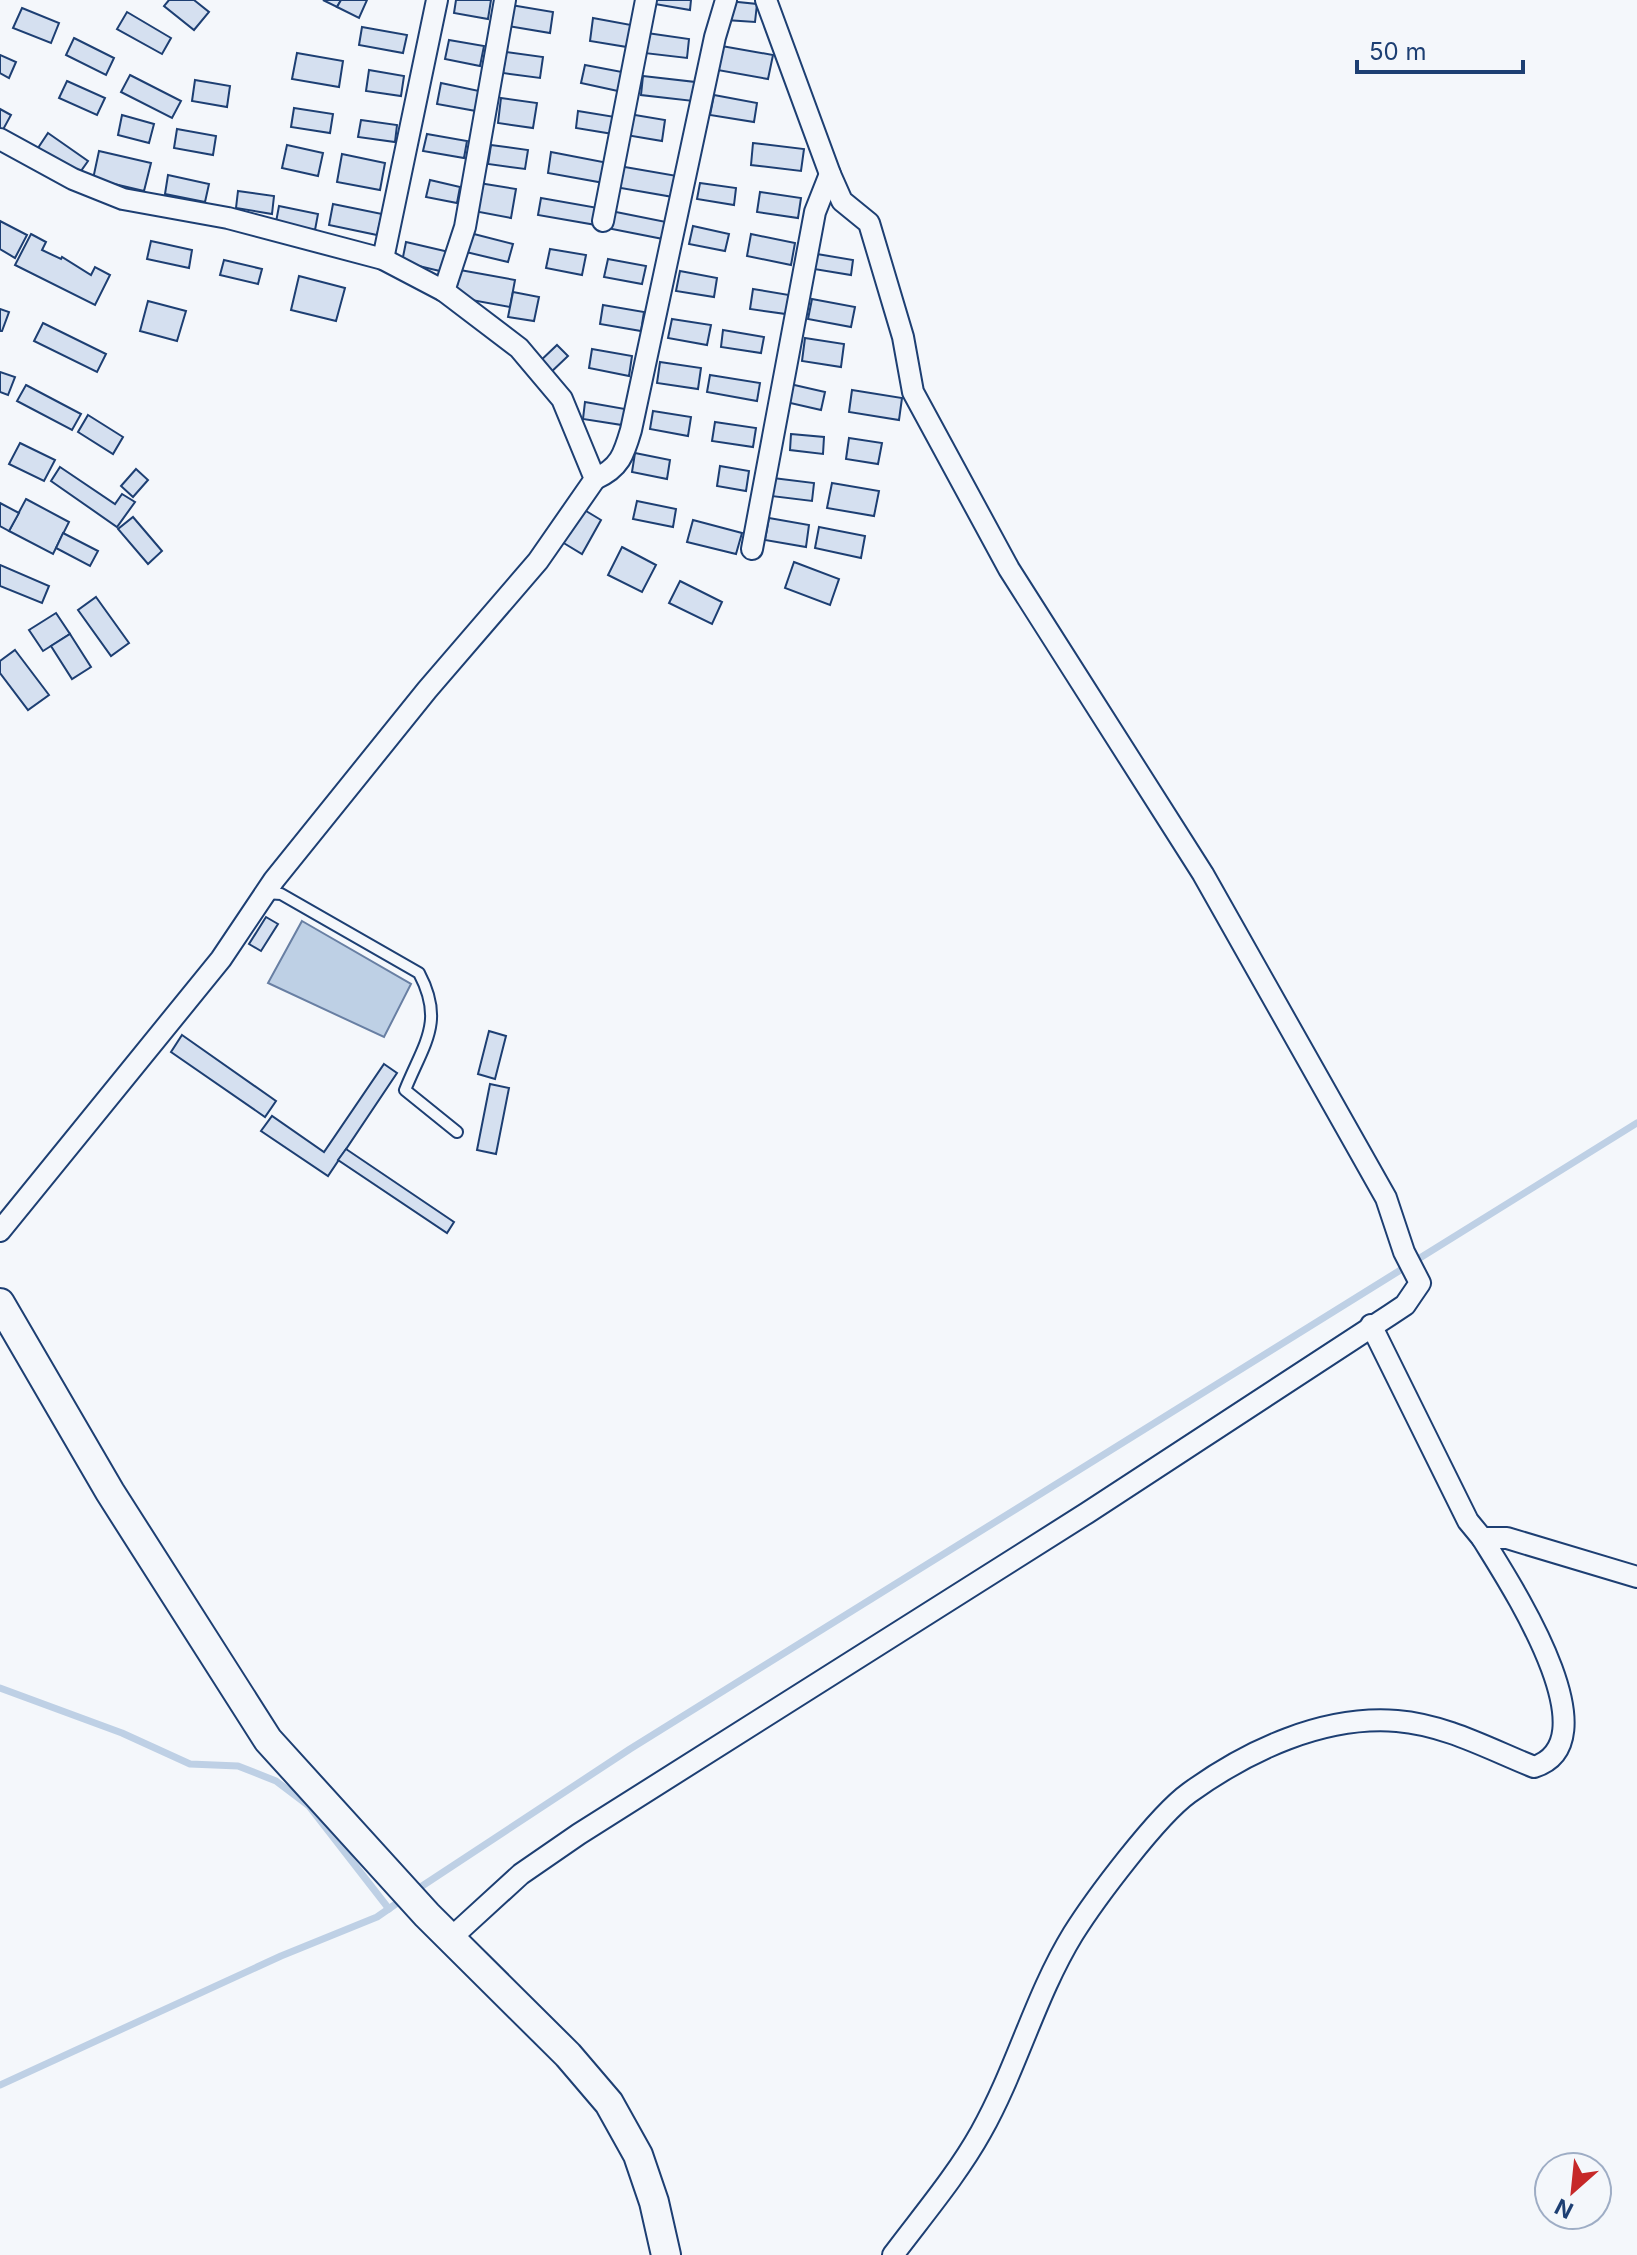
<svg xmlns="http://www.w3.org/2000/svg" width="1637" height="2255" font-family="Inter,sans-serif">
  <rect width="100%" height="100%" fill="#f4f7fb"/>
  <path fill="#bed0e5" stroke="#687fa3" stroke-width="2" d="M302,921L411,984L384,1037L268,983Z"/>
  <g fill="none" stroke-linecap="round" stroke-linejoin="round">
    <g stroke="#bed0e5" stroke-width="7">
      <path d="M0,1688L122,1733L190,1764L238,1766L276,1781L309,1806L389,1909"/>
      <path d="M413,1892L630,1749L1637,1123"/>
      <path d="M0,2085L281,1956L377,1917L403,1899"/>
    </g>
  </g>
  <g fill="#d5e0f0" stroke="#1d3f73" stroke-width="2">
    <path d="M169,0H194L209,12L194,30L164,6Z"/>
    <path d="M323,0H341L337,7Z"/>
    <path d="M341,0H367L359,18L337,7Z"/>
    <path d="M456,0H491L488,19L454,13Z"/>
    <path d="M650,0H691L690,10L649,3Z"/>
    <path d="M728,1L757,4L755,22L726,20Z"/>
    <path d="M511,5L553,12L550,33L508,26Z"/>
    <path d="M22,8L59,23L51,43L13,28Z"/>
    <path d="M127,12L171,38L162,54L117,29Z"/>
    <path d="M593,18L631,25L627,47L590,41Z"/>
    <path d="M362,27L407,35L403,53L359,45Z"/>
    <path d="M647,33L689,39L687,58L644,53Z"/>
    <path d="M74,38L114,58L106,75L66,55Z"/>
    <path d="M449,40L484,46L480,66L445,59Z"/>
    <path d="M716,45L773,55L768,79L712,69Z"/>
    <path d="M506,52L543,57L540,78L503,73Z"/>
    <path d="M297,53L343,61L339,87L292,79Z"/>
    <path d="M0,55L16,62L9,78L0,73Z"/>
    <path d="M585,65L622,72L618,91L581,83Z"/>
    <path d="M369,70L404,76L401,96L366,91Z"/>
    <path d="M130,75L181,101L172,118L121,92Z"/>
    <path d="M643,76L695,82L693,101L641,95Z"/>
    <path d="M195,80L230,86L227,107L192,101Z"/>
    <path d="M67,81L105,98L97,115L59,98Z"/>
    <path d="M441,83L479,91L476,111L437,104Z"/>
    <path d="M714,95L757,103L754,122L710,115Z"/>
    <path d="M501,98L537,103L533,128L498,123Z"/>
    <path d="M294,108L333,114L330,133L291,127Z"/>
    <path d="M0,109L11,115L0,135Z"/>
    <path d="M578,111L615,117L613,134L576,128Z"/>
    <path d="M629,114L665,120L662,141L626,135Z"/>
    <path d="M122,115L154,124L149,143L118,135Z"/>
    <path d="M361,120L397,125L395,142L358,137Z"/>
    <path d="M177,129L216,136L213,155L174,148Z"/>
    <path d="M48,133L88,161L76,178L36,151Z"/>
    <path d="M427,134L467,141L464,158L423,151Z"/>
    <path d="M753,143L804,149L801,171L751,165Z"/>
    <path d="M287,145L323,153L318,176L282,168Z"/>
    <path d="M491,145L528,150L525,169L488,164Z"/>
    <path d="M99,151L151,163L144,191L93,179Z"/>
    <path d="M551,152L608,163L604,183L548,173Z"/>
    <path d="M342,154L385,163L380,190L337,182Z"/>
    <path d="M619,166L677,176L673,197L615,187Z"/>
    <path d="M168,175L209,184L205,202L165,194Z"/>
    <path d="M430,180L460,187L457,203L426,197Z"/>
    <path d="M479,183L516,189L511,218L474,211Z"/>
    <path d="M700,183L736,188L734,205L697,199Z"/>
    <path d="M238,191L274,196L272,214L236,208Z"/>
    <path d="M760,192L801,198L798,218L757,212Z"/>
    <path d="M541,198L598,208L596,225L538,215Z"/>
    <path d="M333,204L382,214L377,235L329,225Z"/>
    <path d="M279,206L318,214L315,230L276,222Z"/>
    <path d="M611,211L666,222L663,239L607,228Z"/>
    <path d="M0,221L27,235L15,258L0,249Z"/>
    <path d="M693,226L729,234L725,251L689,244Z"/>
    <path d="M470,233L513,244L508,262L466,252Z"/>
    <path d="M31,234L46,242L42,250L61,259L62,257L91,275L95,267L110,275L95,305L15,265Z"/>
    <path d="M751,234L795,243L791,265L747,256Z"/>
    <path d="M151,241L192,250L189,268L147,259Z"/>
    <path d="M406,242L449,252L444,272L402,262Z"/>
    <path d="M550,249L586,255L582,275L546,268Z"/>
    <path d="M817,254L853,260L851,275L814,269Z"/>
    <path d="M608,259L646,266L642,284L604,277Z"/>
    <path d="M224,260L262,269L258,284L220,275Z"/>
    <path d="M460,270L515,280L510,307L455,297Z"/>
    <path d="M680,271L717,278L714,297L676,291Z"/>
    <path d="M299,276L345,288L336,321L291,310Z"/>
    <path d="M753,289L789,295L786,314L750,309Z"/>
    <path d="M513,292L539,297L534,321L508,317Z"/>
    <path d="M812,299L855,307L851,327L808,319Z"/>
    <path d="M148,301L186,311L177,341L140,331Z"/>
    <path d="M603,305L644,312L641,331L600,324Z"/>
    <path d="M0,309L9,312L2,331H0Z"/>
    <path d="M672,319L711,325L707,345L668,338Z"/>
    <path d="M43,323L106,354L97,372L34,341Z"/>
    <path d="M723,330L764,337L761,353L721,347Z"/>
    <path d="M805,338L844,344L841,367L802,361Z"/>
    <path d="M557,345L568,356L548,375L537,364Z"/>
    <path d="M592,349L632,356L629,376L589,368Z"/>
    <path d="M660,362L701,368L698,389L657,383Z"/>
    <path d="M0,372L15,377L8,395L0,392Z"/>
    <path d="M710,375L760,383L757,401L707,392Z"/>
    <path d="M790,384L825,392L821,410L786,402Z"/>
    <path d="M26,385L81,414L72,430L17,401Z"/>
    <path d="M852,390L902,398L899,420L849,412Z"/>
    <path d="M585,402L625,409L622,425L583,419Z"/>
    <path d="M653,411L691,417L688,436L650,429Z"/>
    <path d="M88,415L123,437L113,454L78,432Z"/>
    <path d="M715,422L756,428L753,447L712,441Z"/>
    <path d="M791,434L824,437L823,454L790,450Z"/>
    <path d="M849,438L882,443L878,464L846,459Z"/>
    <path d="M20,443L55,460L44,481L9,464Z"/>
    <path d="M635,453L670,460L667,479L632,472Z"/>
    <path d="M720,466L749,471L746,491L717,486Z"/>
    <path d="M60,467L115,504L122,494L135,502L117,527L51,481Z"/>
    <path d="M136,469L148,480L133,497L121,486Z"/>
    <path d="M773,478L814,483L812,501L771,496Z"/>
    <path d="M832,483L879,491L874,516L827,508Z"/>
    <path d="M26,499L69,522L53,554L9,531Z"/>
    <path d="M637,501L676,509L673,527L633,519Z"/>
    <path d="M0,503L19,513L9,531L0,526Z"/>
    <path d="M581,508L601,520L582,554L562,542Z"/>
    <path d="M133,517L162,551L148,564L118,529Z"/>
    <path d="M769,518L809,525L806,547L765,540Z"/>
    <path d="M693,520L742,533L736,554L687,542Z"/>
    <path d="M819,527L865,536L861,558L815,548Z"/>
    <path d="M63,533L98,551L90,566L56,548Z"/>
    <path d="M622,547L656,565L642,592L608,575Z"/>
    <path d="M794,562L839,579L830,605L785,588Z"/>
    <path d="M0,565L49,586L42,603L0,586Z"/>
    <path d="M680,581L722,602L712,624L669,603Z"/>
    <path d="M96,597L129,643L111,656L78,610Z"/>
    <path d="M56,613L70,634L43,651L29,630Z"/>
    <path d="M70,634L91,667L72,679L51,646Z"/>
    <path d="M15,650L49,695L28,710L0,673V661Z"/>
    <path d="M266,917L278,924L261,951L249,944Z"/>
    <path d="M489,1031L506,1036L495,1079L478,1074Z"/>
    <path d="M182,1035L276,1101L265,1117L171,1052Z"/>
    <path d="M384,1064L397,1073L328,1176L261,1131L272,1116L324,1152Z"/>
    <path d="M490,1084L509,1088L496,1154L477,1150Z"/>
    <path d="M346,1149L454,1222L447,1233L338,1160Z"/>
  </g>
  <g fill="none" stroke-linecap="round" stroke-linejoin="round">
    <g stroke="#1d3f73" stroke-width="14">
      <path id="lane" d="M265,893L281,894L419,973C445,1022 424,1043 405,1090L457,1132"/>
    </g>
    <g stroke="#1d3f73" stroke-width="24">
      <g id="street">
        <path d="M0,139L73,179L123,199L228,218L383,259L444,291L519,348L562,399L595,479L538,561L427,690L274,880L221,959L0,1231"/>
        <path d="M603,221L646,0"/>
        <path d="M383,259L437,0"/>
        <path d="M444,291L465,227L505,0"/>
        <path d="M595,479C620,468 624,454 631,430L715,37L726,0"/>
        <path d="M752,549L815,212L830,174"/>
        <path d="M1371,1325L1468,1521L1482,1538H1507L1637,1577"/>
        <path d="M451,1938L521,1874L579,1834L1087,1513L1390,1315L1405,1305L1420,1283L1404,1252L1386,1198L1203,874L1009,569L913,392L903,337L869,223L842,201L830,174L766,0"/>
        <path d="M893,2255C923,2215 957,2175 981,2132C1017,2068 1035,1996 1073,1934C1095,1899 1157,1816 1189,1793C1247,1751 1323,1715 1397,1721C1446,1725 1489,1749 1534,1767C1615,1741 1507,1579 1482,1538"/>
      </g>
    </g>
    <g stroke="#1d3f73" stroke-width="32">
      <path id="secondary" d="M0,1303L110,1492L268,1740L427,1915L568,2055L609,2103L638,2155L654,2202L666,2255"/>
    </g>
    <use href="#lane" stroke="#f4f7fb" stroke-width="10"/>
    <use href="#street" stroke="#f4f7fb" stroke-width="20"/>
    <use href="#secondary" stroke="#f4f7fb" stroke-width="28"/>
  </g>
  <g transform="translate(1573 2191) rotate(207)"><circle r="38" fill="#f4f7fb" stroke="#9eadc5" stroke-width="2"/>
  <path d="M0-6L14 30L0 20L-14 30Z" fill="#c62828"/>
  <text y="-12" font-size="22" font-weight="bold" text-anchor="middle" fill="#1d3f73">N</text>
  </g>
  <path d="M1357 60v12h166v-12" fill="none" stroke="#1d3f73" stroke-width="4"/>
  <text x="1369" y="60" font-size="24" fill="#1d3f73" stroke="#f4f7fb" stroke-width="6" paint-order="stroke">50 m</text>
</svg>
